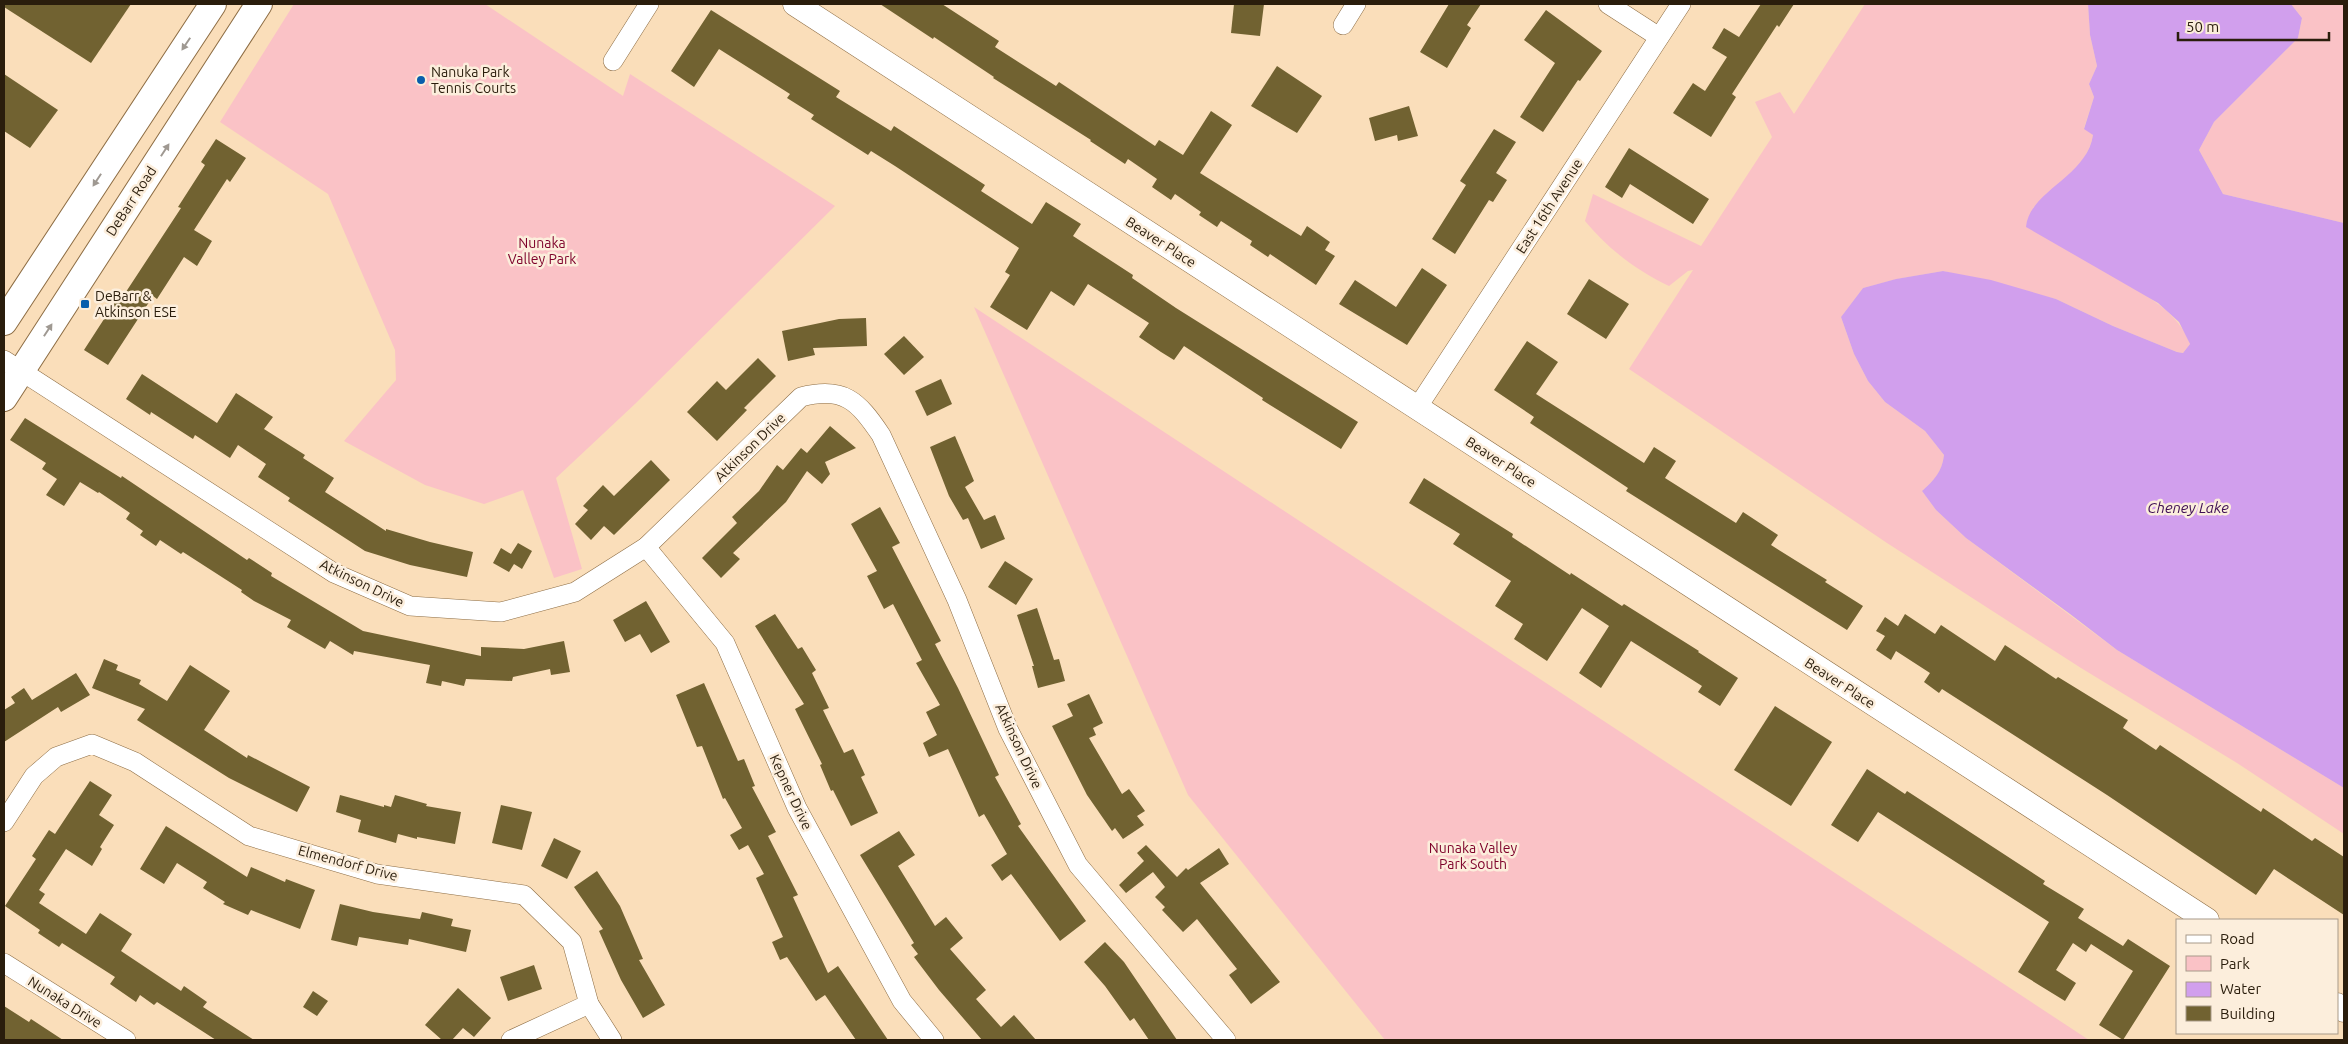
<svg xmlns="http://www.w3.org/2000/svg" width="2348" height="1044" font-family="Ubuntu,sans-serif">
  <rect width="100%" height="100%" fill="#fadeba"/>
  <g fill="#fac2c6">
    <path d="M294,4H485L623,96L630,74L835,206L636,403L556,478L582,569L554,578L523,490L484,504L425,485L344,441L396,380L395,350L328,194L220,122Z"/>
    <path d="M1865,4H2088L2090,35L2097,66L2089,84L2094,97L2084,128L2093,135C2088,166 2055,188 2033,208L2139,291C2161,305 2181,319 2190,344L2183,353L2177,352L2113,326L2056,299L1943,271L1897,279L1863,288L1841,317L1854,354L1868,381L1885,402L1925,431L1944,455C1942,472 1935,479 1922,491L1936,510L1966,538L2117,650L2344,788V834L2237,763L2081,668L1887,543L1629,369L1693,270L1688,271L1669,286C1637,271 1607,248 1585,221L1593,194L1701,246L1772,137L1755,102L1780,92L1794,114Z"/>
    <path d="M2291,4H2344V223L2223,194L2199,150L2214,122L2298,38L2302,18Z"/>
    <path d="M974,307L2089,1040H1385L1188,795Z"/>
  </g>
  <path fill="#d19fed" d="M2088,4H2291L2302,18L2298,38L2214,122L2199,150L2223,194L2344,223V788L2117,650L2070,614L1966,538L1936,510L1922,491C1934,480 1942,472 1944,455L1925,431L1885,402L1868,381L1854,354L1841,317L1863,288L1896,279L1943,271L1991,280L2056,299L2113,326L2177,352L2183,353L2190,344L2179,322L2158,303L2026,227C2029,191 2087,177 2093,135L2084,129L2094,97L2089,84L2097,66L2090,35Z"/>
  <g fill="#716231">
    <path d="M4,4H131L91,63L4,7Z"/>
    <path d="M880,4H942L999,41L995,47L1056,86L1059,82L1155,146L1159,140L1183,155L1211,111L1232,125L1200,173L1301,236L1307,226L1330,242L1325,250L1335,256L1316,285L1270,254L1268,257L1250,245L1252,241L1221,221L1217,227L1199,215L1201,212L1175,194L1171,200L1152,187L1157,179L1128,159L1125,164L1090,141L1091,140L993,78L994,77L934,37L933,39Z"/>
    <path d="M1234,4H1264L1260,36L1231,33Z"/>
    <path d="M1449,4H1481L1467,25L1471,28L1447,68L1420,52Z"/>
    <path d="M1761,4H1794L1779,27L1777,25L1732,94L1736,97L1711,137L1673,113L1693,83L1705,91L1727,57L1712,48L1724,28L1739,37Z"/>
    <path d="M711,10L840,91L836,97L891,131L894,126L985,185L981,191L1032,224L1046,202L1081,224L1073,236L1133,275L1132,278L1176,308L1358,422L1341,449L1262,400L1263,398L1184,346L1174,360L1161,352L1139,337L1149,323L1088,284L1074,306L1051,291L1027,330L990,307L1010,275L1005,272L1019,248L895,166L871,151L868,155L811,119L814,115L787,98L790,94L719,49L694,87L671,71Z"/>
    <path d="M1546,10L1602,51L1580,81L1578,80L1543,132L1520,117L1555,63L1524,40Z"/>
    <path d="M1277,66L1322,96L1297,133L1251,106Z"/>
    <path d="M4,74L58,110L30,148L4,131Z"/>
    <path d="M1409,106L1418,136L1398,141L1397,135L1375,141L1369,118Z"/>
    <path d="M1494,129L1516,142L1496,173L1507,180L1493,202L1489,200L1455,254L1432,239L1466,185L1460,181Z"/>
    <path d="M216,139L246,158L230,182L227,179L194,230L212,241L197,266L184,257L157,299L153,296L108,365L84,350L117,299L120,301L181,208L178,207L205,165L201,162Z"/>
    <path d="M1629,148L1709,199L1693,224L1630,184L1622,198L1605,187Z"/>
    <path d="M1422,268L1447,285L1407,345L1339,304L1355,280L1396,307Z"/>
    <path d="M1589,279L1629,304L1606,339L1567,314Z"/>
    <path d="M866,318L867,346L813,348L815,355L788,361L782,331L839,319Z"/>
    <path d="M904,336L924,357L904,375L884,354Z"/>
    <path d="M1527,341L1558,362L1536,394L1644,463L1654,447L1676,461L1665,478L1736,523L1743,512L1778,535L1771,545L1827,580L1825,582L1863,606L1847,630L1626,491L1628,488L1530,423L1534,417L1494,390Z"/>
    <path d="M758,358L776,376L744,408L747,410L717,441L687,412L717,381L726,390Z"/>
    <path d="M142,374L217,423L236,393L273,417L264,429L305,455L303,458L334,478L325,492L386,531V529L430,542L473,552L467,577L410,565L365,551L288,501L290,498L258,477L266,464L238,445L230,458L195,435L193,439L151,412L150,415L126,399Z"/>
    <path d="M941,379L952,404L927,416L915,391Z"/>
    <path d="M25,418L121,478L122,476L247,560L249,558L272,573L271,576L363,631L481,656V647L524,649L564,641L570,672L551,675L550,669L513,677L512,681L466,679L464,686L442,681L441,686L426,683L430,665L354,651L353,655L330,641L325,649L287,627L291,620L254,601L241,592L242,590L183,552L181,554L160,540L156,546L140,535L143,531L126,519L130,513L99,492L98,493L80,482L64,506L46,495L57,479L42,469L46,463L10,440Z"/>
    <path d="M830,426L856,448L825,462L830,474L822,484L807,471L786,502L733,553L740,559L721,578L702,558L737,523L732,517L759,491L777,465L783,470L801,448L807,453Z"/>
    <path d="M955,436L974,481L965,487L984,520L995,515L1005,539L981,549L968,518L963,520L949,496L930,447Z"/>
    <path d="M651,460L670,480L614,535L604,526L591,540L575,524L588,510L583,506L603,485L614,496Z"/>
    <path d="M1424,478L1513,534L1512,537L1570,575L1571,573L1622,606L1624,604L1699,651L1698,652L1738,678L1720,706L1698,692L1702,686L1631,641L1601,688L1579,673L1609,626L1582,608L1547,661L1514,639L1523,624L1495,606L1511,581L1453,544L1460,534L1409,503Z"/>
    <path d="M880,507L900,543L892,547L941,641L935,644L958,688L999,775L995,777L1021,824L1018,826L1086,921L1060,941L1011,874L1002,881L991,865L1007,854L984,814L979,817L948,749L929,757L923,743L937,735L926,712L940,705L916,663L922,660L893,604L884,609L867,576L877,571L851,524Z"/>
    <path d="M518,543L532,551L522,569L514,564L509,572L493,563L501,548L511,554Z"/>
    <path d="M1005,561L1033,579L1016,605L988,587Z"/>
    <path d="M646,601L670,642L651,653L640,634L625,642L613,620Z"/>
    <path d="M1037,608L1054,660L1059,659L1065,681L1038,688L1032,666H1034L1017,615Z"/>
    <path d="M775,614L798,649L802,647L816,670L812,673L829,708L823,710L844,753L853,749L865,775L861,777L878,813L851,826L833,790L831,791L820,765L822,764L795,709L804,704L755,626Z"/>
    <path d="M1905,614L1935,634L1941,625L1995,661L2005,645L2056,679L2058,677L2128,720L2123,728L2156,750L2160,745L2261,812L2263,808L2312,841L2315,838L2344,857V915L2274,869L2256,895L2107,795L1942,689L1939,693L1924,682L1930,673L1896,651L1891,660L1876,650L1885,636L1876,631L1885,617L1898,626Z"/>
    <path d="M104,659L118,665L116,670L141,680L139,684L167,701L190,665L230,691L204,730L247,758L248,755L310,787L297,812L229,778L137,720L145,709L92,688Z"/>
    <path d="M76,673L90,695L61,712L58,707L4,742V710L15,703L11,697L24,688L32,700Z"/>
    <path d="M704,683L738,761L744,759L755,786L752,787L776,832L768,836L798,895L793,897L828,973L838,966L888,1040H856L825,995L816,1001L787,957L780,960L772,942L783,937L756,878L764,874L748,845L739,850L730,835L742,828L725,798L723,799L702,746L697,747L676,695Z"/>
    <path d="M1089,694L1103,723L1093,728L1096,735L1089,738L1122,794L1129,789L1145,811L1137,816L1144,825L1123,839L1115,828L1112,831L1087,795L1052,726L1073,716L1067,704Z"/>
    <path d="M1775,706L1832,742L1791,806L1734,770Z"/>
    <path d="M1867,769L1905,794L1907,791L2045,881L2043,884L2084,909L2078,918L2123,946L2128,939L2170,966L2123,1040L2099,1025L2133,971L2091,944L2086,952L2073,943L2056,970L2076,983L2065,1001L2018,972L2049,922L1878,812L1858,842L1831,825Z"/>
    <path d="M90,781L112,795L99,815L114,825L100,847L102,849L92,866L66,849L39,890L45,894L39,903L86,934L100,913L132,934L121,951L181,991L184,986L207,1002L203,1007L254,1040H216L157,1002L154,1005L140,995L136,1002L110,984L115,977L62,943L59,947L38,933L40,930L5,906L36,859L32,856L49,830L55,834Z"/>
    <path d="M340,795L384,807V805L391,807L395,795L427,804L426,806L461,812L455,844L417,837V839L398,834L396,843L358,832L361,820L336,812Z"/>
    <path d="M501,805L532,812L522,850L492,843Z"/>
    <path d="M166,826L247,877L251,867L285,882L286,879L315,890L300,929L251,910L248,915L223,904L225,902L203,888L207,882L177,863L164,884L140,869Z"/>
    <path d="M899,831L915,855L898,866L935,926L946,917L963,938L950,949L986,990L976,999L1001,1027L1014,1015L1036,1040H982L939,990L914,957L918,954L911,945L914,943L860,855Z"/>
    <path d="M554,838L581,851L567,879L541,866Z"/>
    <path d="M1146,845L1177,877L1186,868L1188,870L1219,848L1229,864L1200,883L1280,982L1251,1004L1229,975L1237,969L1197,919L1183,932L1162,910L1165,907L1155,897L1165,887L1153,872L1126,893L1119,885L1144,861L1137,853Z"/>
    <path d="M597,871L620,906L643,959L639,960L665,1005L643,1018L621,980L599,931L603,929L574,887Z"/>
    <path d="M340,904L373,912L420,919L422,912L453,919L451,926L471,930L466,952L409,939L408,945L359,937L357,946L331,940Z"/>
    <path d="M1105,942L1124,962L1177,1040H1149L1134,1018L1130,1021L1105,986L1084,962Z"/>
    <path d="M534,965L542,989L508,1001L500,977Z"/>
    <path d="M458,988L491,1018L474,1037L463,1028L452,1040H442L425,1025Z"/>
    <path d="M313,991L328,1001L317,1016L303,1007Z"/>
    <path d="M4,1006L29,1022L31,1019L63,1040H4Z"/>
  </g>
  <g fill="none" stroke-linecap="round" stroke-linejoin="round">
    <g stroke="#8d6d44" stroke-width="20">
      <g id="minor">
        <path d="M1608,4L1659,37"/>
        <path d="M1343,25L1356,4"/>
        <path d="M613,61L649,4"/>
        <path d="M4,360L334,573L410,606L501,612L575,592L646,547L801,397C844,386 858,401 881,435L957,600L1008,729L1078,865L1226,1040"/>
        <path d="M1417,408L1681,4"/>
        <path d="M646,547L725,643L797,808L902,1001L934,1040"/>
        <path d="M4,822L34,776L56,757L92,744L135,762L249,836L377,874L524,895L572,942L589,1004L612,1040"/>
        <path d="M4,963L126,1040"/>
        <path d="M511,1040L589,1004"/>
      </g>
    </g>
    <g stroke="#8d6d44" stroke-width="25">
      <g id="tertiary">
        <path d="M795,4L2207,920"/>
        <path d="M2337,1005L2344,1010"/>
      </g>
    </g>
    <g stroke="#8d6d44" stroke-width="28">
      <g id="secondary">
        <path d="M4,322L213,4"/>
        <path d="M4,398L259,4"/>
      </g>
    </g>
    <use href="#minor" stroke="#fff" stroke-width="19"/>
    <use href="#tertiary" stroke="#fff" stroke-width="24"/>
    <use href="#secondary" stroke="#fff" stroke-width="26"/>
  </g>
  <defs><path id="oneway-solid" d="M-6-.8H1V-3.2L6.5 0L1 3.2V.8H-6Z" transform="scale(1.25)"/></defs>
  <g fill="#9f9992">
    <use href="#oneway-solid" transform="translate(186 44) rotate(124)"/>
    <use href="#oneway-solid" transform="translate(165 150) rotate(-57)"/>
    <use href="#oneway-solid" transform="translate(97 180) rotate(123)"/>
    <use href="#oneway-solid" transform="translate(48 330) rotate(-57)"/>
  </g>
  <g fill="#085eac" stroke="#fceedc" stroke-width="2">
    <circle cx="421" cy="80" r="5"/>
    <rect x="80" y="299" width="10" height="10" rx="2.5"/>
  </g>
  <g text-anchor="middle" stroke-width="5" stroke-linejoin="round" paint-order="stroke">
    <g font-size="14" fill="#2a1d0c" stroke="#fceedc" text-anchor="start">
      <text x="431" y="77">Nanuka Park<tspan x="431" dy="16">Tennis Courts</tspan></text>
      <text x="95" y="301">DeBarr &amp;<tspan x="95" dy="16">Atkinson ESE</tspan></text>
    </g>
    <g font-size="14" fill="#2a1d0c" stroke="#fceedc">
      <text transform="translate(131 201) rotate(-57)" y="5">DeBarr Road</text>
      <text transform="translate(1549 206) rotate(-57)" y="5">East 16th Avenue</text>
      <text transform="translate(1161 242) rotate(33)" y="5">Beaver Place</text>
      <text transform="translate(750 447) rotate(-44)" y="5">Atkinson Drive</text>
      <text transform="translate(1501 462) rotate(33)" y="5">Beaver Place</text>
      <text transform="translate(362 583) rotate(26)" y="5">Atkinson Drive</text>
      <text transform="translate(1840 683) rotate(33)" y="5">Beaver Place</text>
      <text transform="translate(1019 746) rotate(65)" y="5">Atkinson Drive</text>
      <text transform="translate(791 792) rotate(65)" y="5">Kepner Drive</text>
      <text transform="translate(348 863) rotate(15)" y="5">Elmendorf Drive</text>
      <text transform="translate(65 1002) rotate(32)" y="5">Nunaka Drive</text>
    </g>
    <g font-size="14" fill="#7d012a" stroke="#fceedc">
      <text x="542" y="248">Nunaka<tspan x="542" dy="16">Valley Park</tspan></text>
      <text x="1473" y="853">Nunaka Valley<tspan x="1473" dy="16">Park South</tspan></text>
    </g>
    <g font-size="15" font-style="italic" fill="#3f0f54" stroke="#fceedc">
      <text x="2188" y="513">Cheney Lake</text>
    </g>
  </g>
  <rect width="2348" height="1044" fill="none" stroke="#2a1d0c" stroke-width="10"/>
  <rect x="2176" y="919" width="162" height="115" fill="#fceedc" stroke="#a89a89"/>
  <rect x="2186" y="935" width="25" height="8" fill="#ffffff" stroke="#a89a89"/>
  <text x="2220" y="944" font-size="15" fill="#2a1d0c">Road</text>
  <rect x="2186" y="956" width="25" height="15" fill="#fac2c6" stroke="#a89a89"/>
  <text x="2220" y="969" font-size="15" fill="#2a1d0c">Park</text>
  <rect x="2186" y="982" width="25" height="15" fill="#d19fed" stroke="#a89a89"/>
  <text x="2220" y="994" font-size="15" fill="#2a1d0c">Water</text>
  <rect x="2186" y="1006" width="25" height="15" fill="#716231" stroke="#a89a89"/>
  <text x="2220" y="1019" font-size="15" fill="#2a1d0c">Building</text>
  <path d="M2178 32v8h151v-8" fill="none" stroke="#2a1d0c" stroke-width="2.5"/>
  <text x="2186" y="32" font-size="15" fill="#2a1d0c" stroke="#fceedc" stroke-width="4" paint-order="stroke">50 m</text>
</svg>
